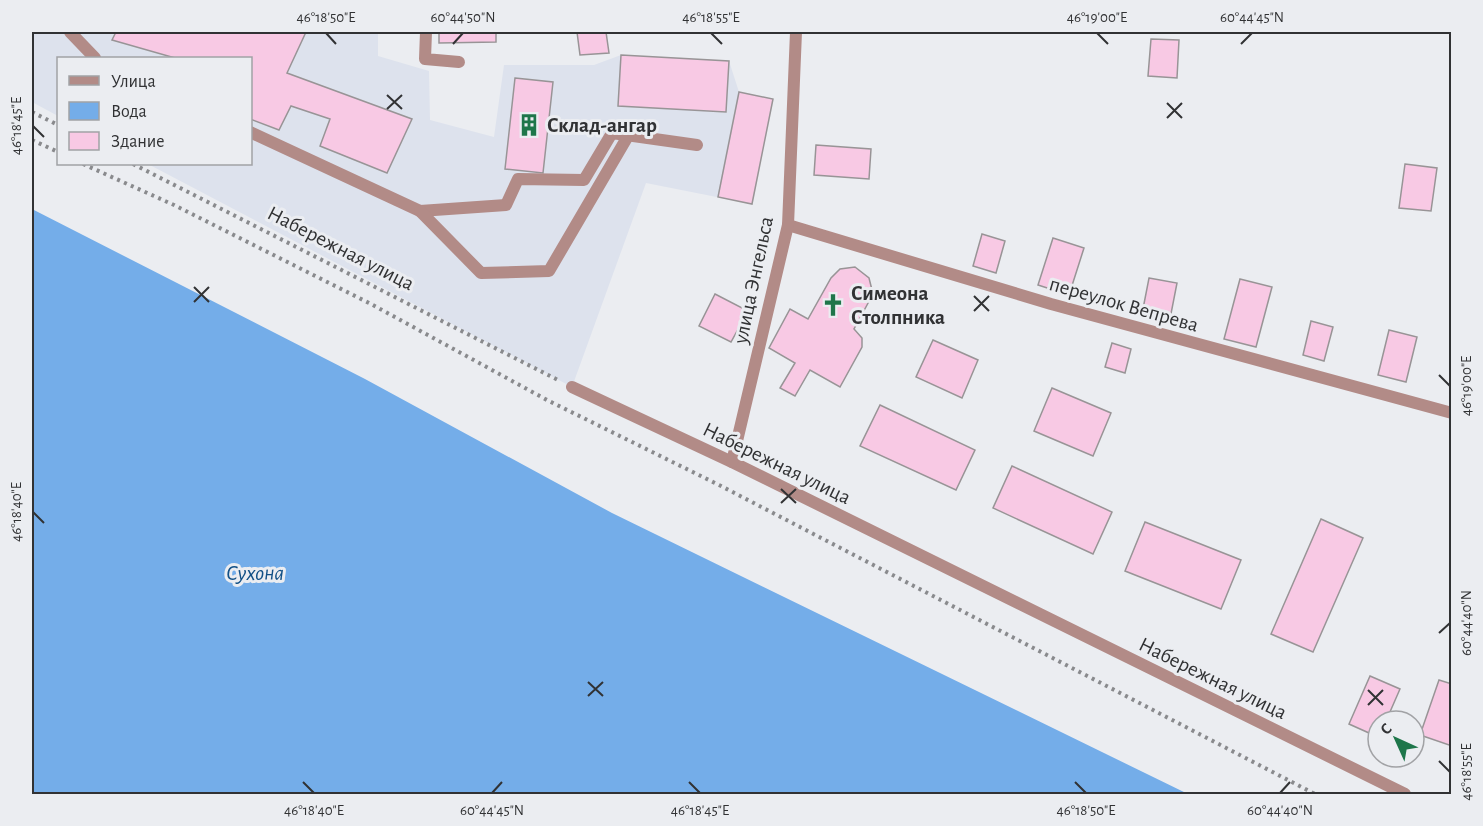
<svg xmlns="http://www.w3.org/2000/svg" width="1483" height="826" font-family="'Alegreya Sans',sans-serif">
  <rect width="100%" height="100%" fill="#ebedf1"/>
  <path fill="#dde2ed" d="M32,32H378V56L429,71L430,120L494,137L504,65H594L621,55L729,61L739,92L773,99L752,204L646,183L572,387L148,164H250V58H58V116L32,102Z"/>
  <path fill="#74ade9" d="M32,209L365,379L612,513L1188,794H32Z"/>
  <g fill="#f8c9e4" stroke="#989496" stroke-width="1.5">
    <path d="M116,32H306L287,73L412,119L387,173L320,146L330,119L291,106L279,130L250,119V58H175L112,40Z"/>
    <path d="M439,32H496V42L439,43Z"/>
    <path d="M577,32H606L609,53L580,55Z"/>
    <path d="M1151,39L1179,40L1177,78L1148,76Z"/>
    <path d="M621,55L729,61L726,112L618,106Z"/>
    <path d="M515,78L553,82L543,173L505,169Z"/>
    <path d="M739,92L773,99L752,204L718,197Z"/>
    <path d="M816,145L871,149L869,179L814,175Z"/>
    <path d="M1405,164L1437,168L1431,211L1399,208Z"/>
    <path d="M982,234L1005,241L996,273L973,266Z"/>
    <path d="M1053,238L1084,248L1069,295L1038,285Z"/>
    <path d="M855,267L869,278L873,294L854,329L862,338V347L840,387L810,370L795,396L780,388L795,363L769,348L790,309L808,319L831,278L840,269Z"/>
    <path d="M1149,278L1177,283L1170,319L1142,314Z"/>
    <path d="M1240,279L1272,287L1256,347L1224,339Z"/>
    <path d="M715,294L748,311L731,342L699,326Z"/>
    <path d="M1311,321L1333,327L1324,361L1303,355Z"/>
    <path d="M1389,330L1417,337L1406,382L1378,375Z"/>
    <path d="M933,340L978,360L962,398L916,377Z"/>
    <path d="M1112,343L1131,349L1125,373L1105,367Z"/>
    <path d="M1052,388L1111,413L1093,456L1034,431Z"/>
    <path d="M880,405L975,450L956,490L860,446Z"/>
    <path d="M1012,466L1112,512L1093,554L993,508Z"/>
    <path d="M1321,519L1363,538L1313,652L1271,634Z"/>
    <path d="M1145,522L1241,560L1221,609L1125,571Z"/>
    <path d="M1370,676L1400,689L1386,721H1378V737L1349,724Z"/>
    <path d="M1439,680L1452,684V746L1420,735Z"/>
  </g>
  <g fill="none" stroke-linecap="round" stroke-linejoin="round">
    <g stroke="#898a8d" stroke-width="4" stroke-dasharray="3 4.5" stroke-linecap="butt">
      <path d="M32,112L58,125"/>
      <path d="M32,140L58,152"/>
      <path d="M83,164L174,205L371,304L547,400L719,485L1315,794"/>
      <path d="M133,164L558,380"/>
    </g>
    <g stroke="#b28b87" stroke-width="12">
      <path d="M70,32L95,58"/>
      <path d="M426,32L425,59L459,62"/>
      <path d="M250,132L420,211L506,205L518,179L584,180L612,133L697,145"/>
      <path d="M420,211L481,273L549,271L628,136"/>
    </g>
    <g stroke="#b28b87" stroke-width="12">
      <path d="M788,225L1051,304L1452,413"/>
      <path d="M572,387L732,462L1405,794"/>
      <path d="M732,462L788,225L796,32"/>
    </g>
  </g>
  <path fill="none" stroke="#313234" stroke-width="2" d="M326,33L336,44M711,33L722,44M1097,33L1108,44M453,44L463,33M1241,44L1252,33M387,95L402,109M1167,103L1182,118M387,109L402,95M1167,118L1182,103M33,126L44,137M194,287L209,302M974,296L989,311M194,302L209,287M974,311L989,296M1439,375L1450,386M781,489L796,503M781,503L796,489M33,512L44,523M1439,633L1450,623M588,682L603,696M1368,690L1383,705M588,696L603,682M1368,705L1383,690M1439,761L1450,772M303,782L314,793M689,782L700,793M1075,782L1086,793M492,793L502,782M1280,793L1290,782"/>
  <defs>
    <g id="building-bare" transform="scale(1.8)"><path d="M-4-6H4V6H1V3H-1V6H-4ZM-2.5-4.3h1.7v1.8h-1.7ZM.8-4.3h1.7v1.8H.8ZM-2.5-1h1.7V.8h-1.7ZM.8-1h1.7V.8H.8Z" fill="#1e764a" stroke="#ebedf1" stroke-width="2.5" paint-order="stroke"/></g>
    <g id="church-bare" transform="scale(1.8)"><path d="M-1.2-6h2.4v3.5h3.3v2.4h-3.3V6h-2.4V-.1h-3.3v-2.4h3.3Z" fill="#1e764a" stroke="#ebedf1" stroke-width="2.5" paint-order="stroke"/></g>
  </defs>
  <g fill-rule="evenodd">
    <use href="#building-bare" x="529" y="125"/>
    <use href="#church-bare" x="833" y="305"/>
  </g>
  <g text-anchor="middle" stroke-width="6" stroke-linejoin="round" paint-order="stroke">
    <g font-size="21" font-weight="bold" fill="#313234" stroke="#ebedf1" text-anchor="start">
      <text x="547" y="132">Склад-ангар</text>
      <text x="851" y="300">Симеона<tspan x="851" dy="24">Столпника</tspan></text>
    </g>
    <g font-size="21" fill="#313234" stroke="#ebedf1">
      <text transform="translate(341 248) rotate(27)" y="7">Набережная улица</text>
      <text transform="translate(753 280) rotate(-78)" y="7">улица Энгельса</text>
      <text transform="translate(1124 304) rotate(16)" y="7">переулок Вепрева</text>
      <text transform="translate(777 463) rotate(26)" y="7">Набережная улица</text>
      <text transform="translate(1213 678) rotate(26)" y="7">Набережная улица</text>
    </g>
    <g font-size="22" font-style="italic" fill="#125086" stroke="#ebedf1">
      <text x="255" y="580">Сухона</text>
    </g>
  </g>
  <rect width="1483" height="826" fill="none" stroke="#ebedf1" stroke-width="66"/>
  <rect x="57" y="57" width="195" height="108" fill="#ebedf1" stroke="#a1a2a5" stroke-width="1.5"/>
  <rect x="69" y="76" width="30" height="9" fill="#b28b87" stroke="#a1a2a5" stroke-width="1.5"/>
  <text x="111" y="87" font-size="18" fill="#313234">Улица</text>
  <rect x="69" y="102" width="30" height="18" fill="#74ade9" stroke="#a1a2a5" stroke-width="1.5"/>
  <text x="111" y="117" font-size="18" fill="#313234">Вода</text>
  <rect x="69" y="132" width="30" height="18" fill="#f8c9e4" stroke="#a1a2a5" stroke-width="1.5"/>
  <text x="111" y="147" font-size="18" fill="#313234">Здание</text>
  <g transform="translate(1396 739) rotate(315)"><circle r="28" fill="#ebedf1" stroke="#a1a2a5" stroke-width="1.5"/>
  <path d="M0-4.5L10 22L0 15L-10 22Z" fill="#1e764a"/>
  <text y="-9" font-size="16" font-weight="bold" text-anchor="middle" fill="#313234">С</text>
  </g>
  <rect x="33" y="33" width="1417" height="760" fill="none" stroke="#313234" stroke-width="2"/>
  <g font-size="15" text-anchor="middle" fill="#313234">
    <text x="326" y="22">46°18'50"E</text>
    <text x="463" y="22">60°44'50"N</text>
    <text x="711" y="22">46°18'55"E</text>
    <text x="1097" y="22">46°19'00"E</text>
    <text x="1252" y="22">60°44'45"N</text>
    <text transform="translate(16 126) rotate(-90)" y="5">46°18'45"E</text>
    <text transform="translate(1466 386) rotate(-90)" y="5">46°19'00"E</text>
    <text transform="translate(16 512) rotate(-90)" y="5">46°18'40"E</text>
    <text transform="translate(1466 623) rotate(-90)" y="5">60°44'40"N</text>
    <text transform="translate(1466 772) rotate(-90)" y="5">46°18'55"E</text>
    <text x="314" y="815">46°18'40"E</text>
    <text x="492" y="815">60°44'45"N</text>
    <text x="700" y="815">46°18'45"E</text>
    <text x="1086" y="815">46°18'50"E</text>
    <text x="1280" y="815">60°44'40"N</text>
  </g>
</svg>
